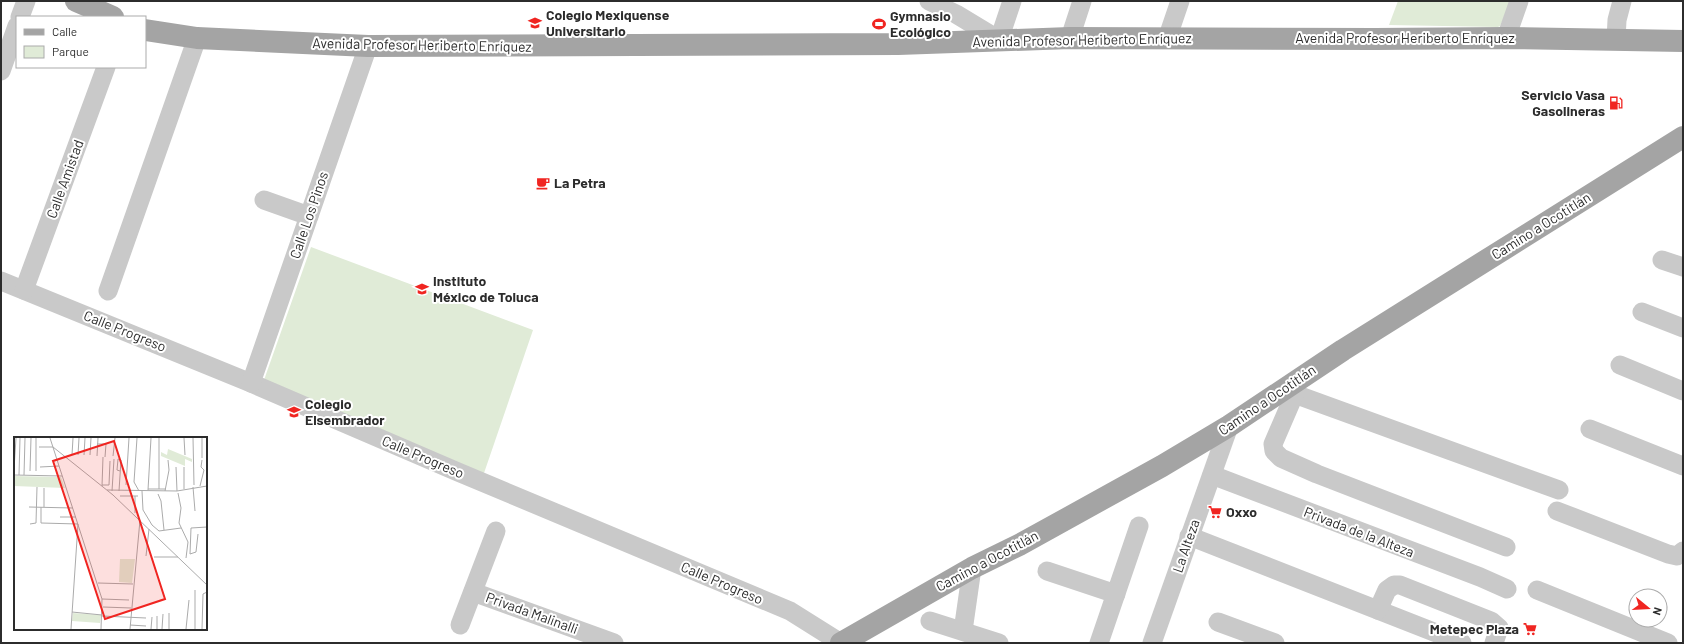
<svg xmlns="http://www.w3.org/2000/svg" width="1684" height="644" font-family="Barlow,sans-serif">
  <rect width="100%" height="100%" fill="#fff"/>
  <g fill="#e0ebd7">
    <path d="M1398,1H1512L1500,26L1498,27L1389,25Z"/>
    <path d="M311,247L533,330L483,476L264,380Z"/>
  </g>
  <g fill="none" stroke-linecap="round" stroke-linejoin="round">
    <g stroke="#c9c9c9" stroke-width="19">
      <path d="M929,1L956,14L999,40L1012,1"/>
      <path d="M20,17L26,1"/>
      <path d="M1070,38L1082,1"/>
      <path d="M1506,38L1519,1"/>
      <path d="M1167,39L1180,1"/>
      <path d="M1616,40L1617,20L1622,1"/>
      <path d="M1,71L17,26"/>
      <path d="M264,200L309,216"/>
      <path d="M1662,260L1683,267"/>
      <path d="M1,281L251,383L458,472L790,611L841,643"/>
      <path d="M24,290L106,67"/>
      <path d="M108,291L197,38"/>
      <path d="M1642,312L1683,328"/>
      <path d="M1620,365L1683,391"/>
      <path d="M251,383L368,46"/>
      <path d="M1287,386L1300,396L1559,490"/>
      <path d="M1295,393L1273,444L1274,451L1281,458L1317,474L1506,547"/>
      <path d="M1590,429L1683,466"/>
      <path d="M1212,475L1480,577L1507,589"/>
      <path d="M1557,511L1668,554L1677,556L1683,551"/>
      <path d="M1189,536L1462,643"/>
      <path d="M1047,571L1116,594"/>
      <path d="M1537,590L1668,643"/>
      <path d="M473,592L614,643"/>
      <path d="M1378,610L1387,590L1394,585H1400L1491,621L1499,628L1494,643"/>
      <path d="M930,621L999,643"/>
      <path d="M1218,622L1275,643"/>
      <path d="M460,625L496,531"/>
      <path d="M963,631L972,568"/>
      <path d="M1099,643L1139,526"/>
      <path d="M1152,643L1229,426"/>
    </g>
    <g stroke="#a4a4a4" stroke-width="22">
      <path d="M76,1L113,17"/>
      <path d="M145,30L197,38L368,46L898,44L1070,38L1375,39L1506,38L1683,41"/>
      <path d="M841,643L972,568L1019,545L1162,466L1229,426L1343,350L1683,137"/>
    </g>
  </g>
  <defs>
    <g id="school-bare" transform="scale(1.08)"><path d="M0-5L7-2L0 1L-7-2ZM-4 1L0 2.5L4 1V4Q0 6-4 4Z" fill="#f02521" stroke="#fff" stroke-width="2.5" paint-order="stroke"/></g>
    <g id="stadium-bare" transform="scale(1.08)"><path d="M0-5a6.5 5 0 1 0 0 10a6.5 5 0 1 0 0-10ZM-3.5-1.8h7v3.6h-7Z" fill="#f02521" stroke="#fff" stroke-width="2.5" paint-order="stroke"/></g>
    <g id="fuel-bare" transform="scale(1.08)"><path d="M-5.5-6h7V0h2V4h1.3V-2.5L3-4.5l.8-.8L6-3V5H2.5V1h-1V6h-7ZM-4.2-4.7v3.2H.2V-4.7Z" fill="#f02521" stroke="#fff" stroke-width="2.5" paint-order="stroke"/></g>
    <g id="cafe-bare" transform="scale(1.08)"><path d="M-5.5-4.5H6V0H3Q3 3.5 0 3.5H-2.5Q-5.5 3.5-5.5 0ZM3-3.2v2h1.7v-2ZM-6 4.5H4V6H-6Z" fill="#f02521" stroke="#fff" stroke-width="2.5" paint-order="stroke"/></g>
    <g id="supermarket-bare" transform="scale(1.08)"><path d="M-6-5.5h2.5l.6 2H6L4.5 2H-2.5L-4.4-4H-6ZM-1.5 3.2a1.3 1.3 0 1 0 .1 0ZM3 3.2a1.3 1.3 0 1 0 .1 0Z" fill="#f02521" stroke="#fff" stroke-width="2.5" paint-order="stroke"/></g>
  </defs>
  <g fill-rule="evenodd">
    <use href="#school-bare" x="535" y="23"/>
    <use href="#stadium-bare" x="879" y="24"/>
    <use href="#fuel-bare" x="1616" y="103"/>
    <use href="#cafe-bare" x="543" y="183"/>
    <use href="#school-bare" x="422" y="289"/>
    <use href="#school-bare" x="294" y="412"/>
    <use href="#supermarket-bare" x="1215" y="512"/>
    <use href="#supermarket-bare" x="1530" y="629"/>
  </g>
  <g text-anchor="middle" stroke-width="4" stroke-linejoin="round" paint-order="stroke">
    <g font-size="14" font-weight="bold" fill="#2c2c2c" stroke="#fff" text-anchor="start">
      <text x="546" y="20">Colegio Mexiquense<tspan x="546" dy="16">Universitario</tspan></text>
      <text x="890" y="21">Gymnasio<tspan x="890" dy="16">Ecológico</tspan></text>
      <text x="1605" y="100" text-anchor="end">Servicio Vasa<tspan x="1605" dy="16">Gasolineras</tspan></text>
      <text x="554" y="188">La Petra</text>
      <text x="433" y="286">Instituto<tspan x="433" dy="16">México de Toluca</tspan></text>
      <text x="305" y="409">Colegio<tspan x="305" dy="16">Elsembrador</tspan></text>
      <text x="1226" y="517">Oxxo</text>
      <text x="1519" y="634" text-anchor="end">Metepec Plaza</text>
    </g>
    <g font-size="14" fill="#2c2c2c" stroke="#fff">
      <text x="1405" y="43">Avenida Profesor Heriberto Enríquez</text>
      <text transform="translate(1082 40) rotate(-1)" y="5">Avenida Profesor Heriberto Enríquez</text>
      <text transform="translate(422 45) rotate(1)" y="5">Avenida Profesor Heriberto Enríquez</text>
      <text transform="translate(65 179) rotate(-70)" y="5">Calle Amistad</text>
      <text transform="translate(309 215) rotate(-71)" y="5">Calle Los Pinos</text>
      <text transform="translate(1541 226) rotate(-32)" y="5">Camino a Ocotitlán</text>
      <text transform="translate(125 331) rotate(22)" y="5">Calle Progreso</text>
      <text transform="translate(1267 400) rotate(-34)" y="5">Camino a Ocotitlán</text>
      <text transform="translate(423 457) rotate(23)" y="5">Calle Progreso</text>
      <text transform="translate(1359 532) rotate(21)" y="5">Privada de la Alteza</text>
      <text transform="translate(1186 546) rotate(-71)" y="5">La Alteza</text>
      <text transform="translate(987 561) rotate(-28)" y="5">Camino a Ocotitlán</text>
      <text transform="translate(722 583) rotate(23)" y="5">Calle Progreso</text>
      <text transform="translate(532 613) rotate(20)" y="5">Privada Malinalli</text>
    </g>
  </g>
  <g transform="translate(14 437)">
    <rect width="193" height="193" fill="#fff"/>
    <path d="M154,12L178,22V25L171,22V29L147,19V15L153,18ZM0,39L47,40L51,51L0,49ZM106,122H121L118,146L105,145ZM59,176L87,178L86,186L58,184Z" fill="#e0ebd7"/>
    <path fill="none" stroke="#ababab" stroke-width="1" d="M36,1L88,162L87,192M123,1L120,45L125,54M145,1V52M170,1L171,18M179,1L180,48M188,1V21M83,7H92L91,20M25,10H39M39,10L99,58L193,148M58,18L59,1M64,18L65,1M70,18L71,1M76,18L77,1M83,19L84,1M99,19L101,1M26,30L45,29M162,30L163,54M0,32L2,1M16,34L17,1M22,34V1M0,38L48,39M5,38L6,1M10,38L11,1M88,48H95L96,24M112,48L115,1M88,49L89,20M186,49L190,33L187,30L188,23M179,50L181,74M134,52H152M170,52V30M93,53L163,54L193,49M134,53L137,1M98,54L100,22M105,54L107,23L104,22L103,33L106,34M128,54L129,73L138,88L145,94L167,91M151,54L155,33L154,23M164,56L167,71L165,86L174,105L172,121M144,57L147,64L150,93M106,59H124M121,59V76M15,70L59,71M27,70V86L64,87L57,192M30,70V51M46,80H62M16,87L22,86L23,50M184,97L182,115L176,117L177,91L193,90M132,119L135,92M140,120H164M84,146L119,147M181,153V192M88,162L115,163M89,170L117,171M58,175L88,178M88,179L132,181M116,188L132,189M116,192L126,83M137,192L138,180M143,192V179M148,192L149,177M155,192V176M172,192L175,163M188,192L189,157L193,155"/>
    <path fill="#f02521" fill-opacity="0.15" stroke="#f02521" stroke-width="2" d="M100,4L151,162L91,182L39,24Z"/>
    <rect width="193" height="193" fill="none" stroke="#2c2c2c" stroke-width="2"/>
  </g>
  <rect width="1684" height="644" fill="none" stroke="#2c2c2c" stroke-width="4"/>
  <rect x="16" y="16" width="130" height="52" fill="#ffffff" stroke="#ababab"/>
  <rect x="24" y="29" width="20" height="6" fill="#a4a4a4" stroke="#ababab"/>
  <text x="52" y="36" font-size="12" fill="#2c2c2c">Calle</text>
  <rect x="24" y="46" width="20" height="12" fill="#e0ebd7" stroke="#ababab"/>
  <text x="52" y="56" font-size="12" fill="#2c2c2c">Parque</text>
  <g transform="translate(1648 608) rotate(108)"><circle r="19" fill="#ffffff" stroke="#ababab"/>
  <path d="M0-3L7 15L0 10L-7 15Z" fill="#f02521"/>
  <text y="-6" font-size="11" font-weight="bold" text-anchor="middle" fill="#2c2c2c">N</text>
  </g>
</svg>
